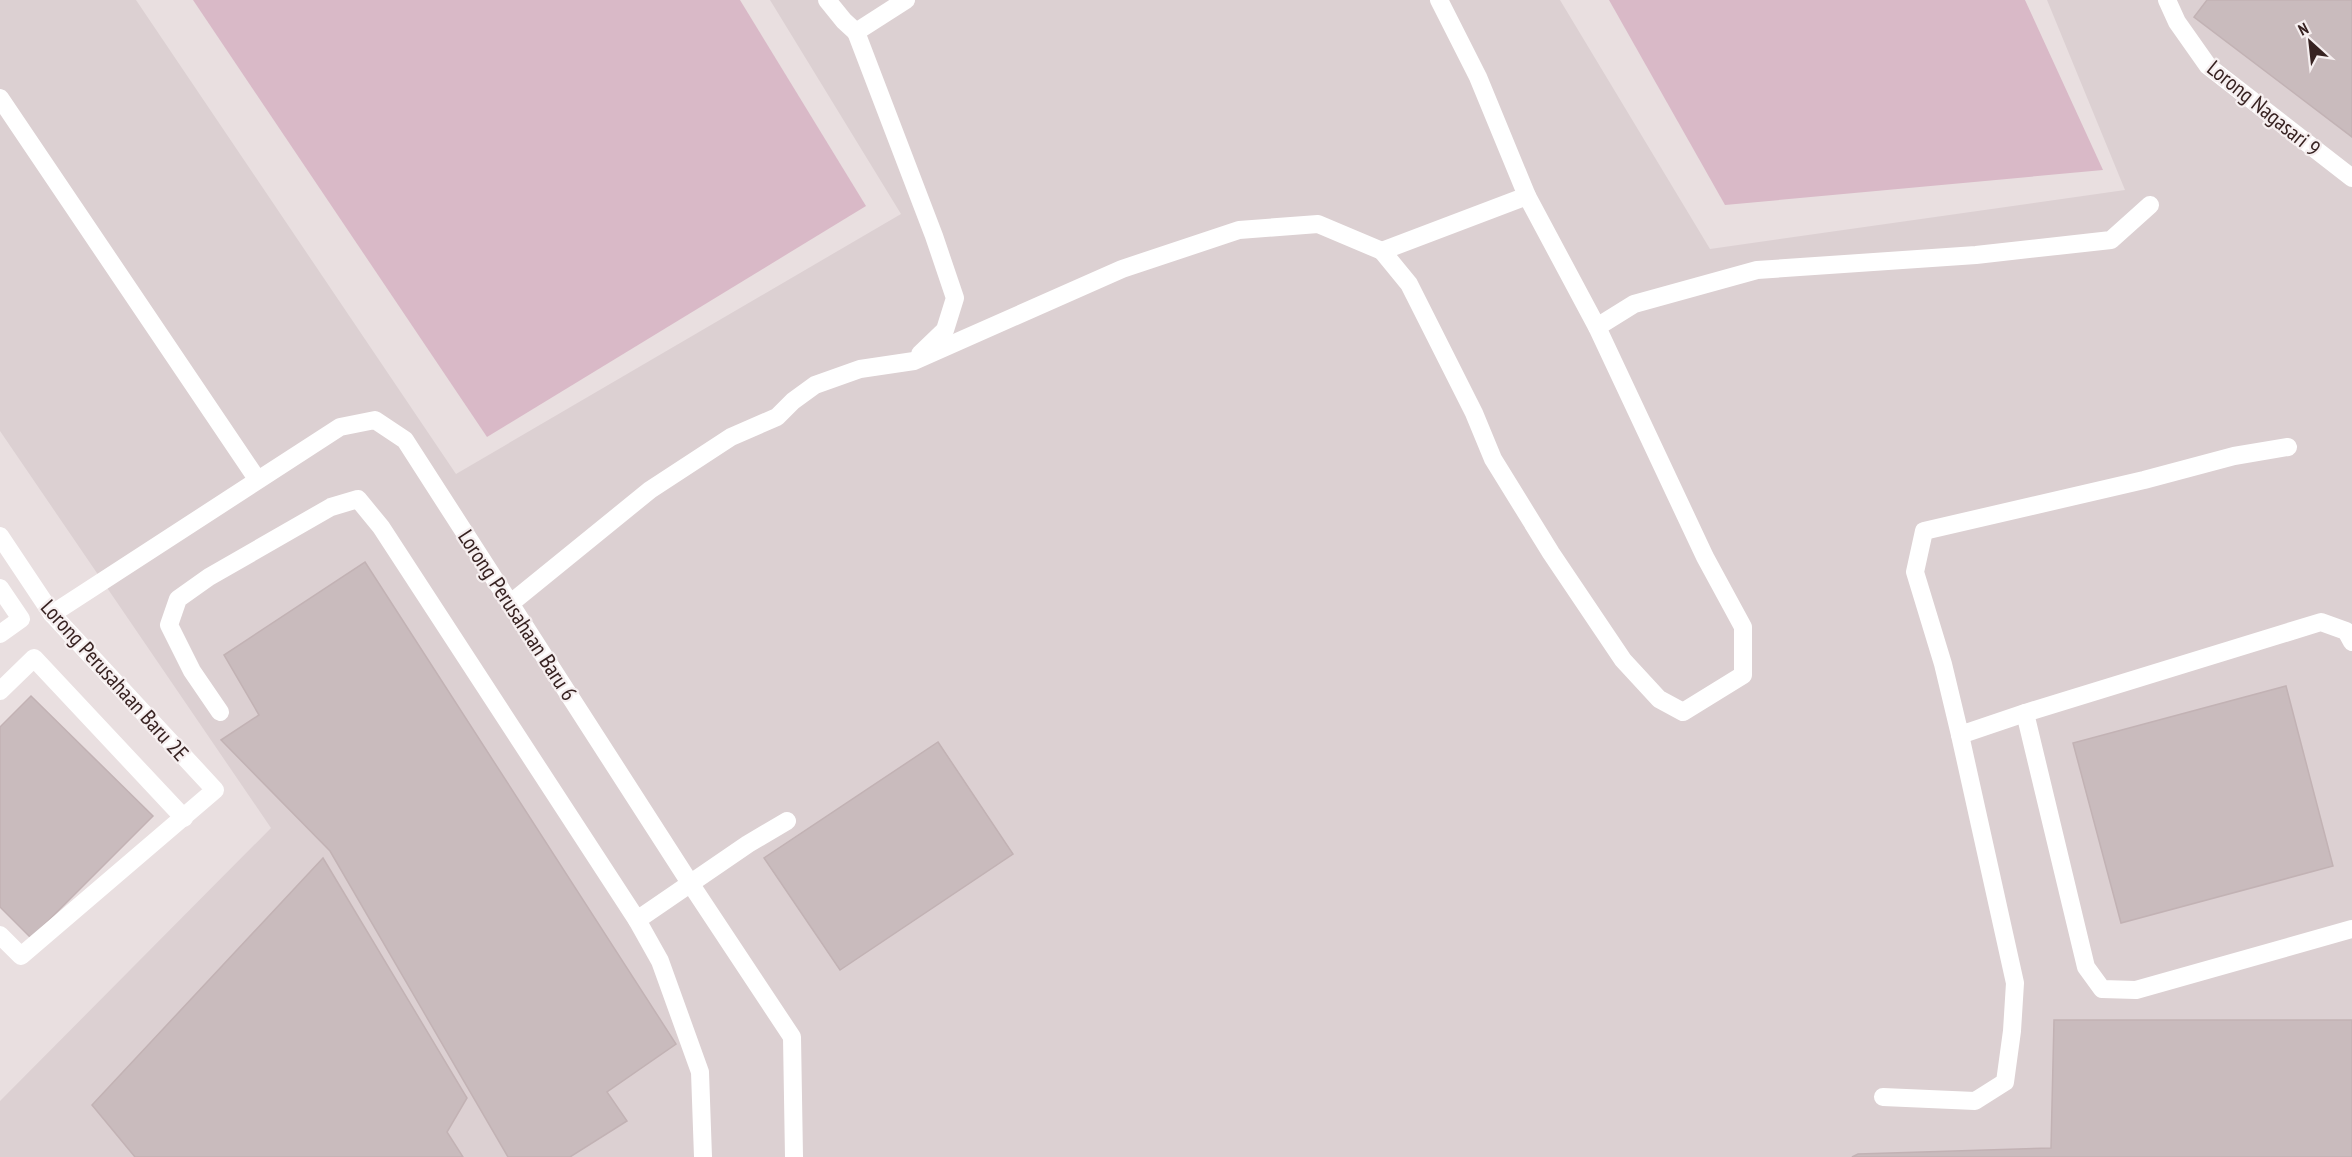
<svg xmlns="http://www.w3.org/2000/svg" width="2352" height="1157" font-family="'PT Sans Narrow',sans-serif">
  <rect width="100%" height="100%" fill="#e9dfe0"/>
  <path fill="#dcd0d2" d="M0,0H136L456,474L901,214L770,0H1560L1710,249L2125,190L2047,0H2352V1157H0V1101L271,828L0,431Z"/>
  <g fill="#d9b9c7">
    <path d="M193,0H740L866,206L487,437Z"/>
    <path d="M1609,0H2025L2103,170L1725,205Z"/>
  </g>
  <g fill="#c9bbbd" stroke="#c2b2b4" stroke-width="1.5">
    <path d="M2207,0H2352V137L2194,17Z"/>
    <path d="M365,562L676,1044L607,1092L627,1121L570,1157H508L330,851L221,740L259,715L224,655Z"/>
    <path d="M2286,686L2333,866L2121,923L2073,743Z"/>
    <path d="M31,696L153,816L31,938L0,907V727Z"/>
    <path d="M938,742L1013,854L840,970L764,858Z"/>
    <path d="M323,858L467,1098L447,1132L463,1157H135L92,1105Z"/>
    <path d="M2054,1020H2352V1157H1852L1858,1154L2051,1148Z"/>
  </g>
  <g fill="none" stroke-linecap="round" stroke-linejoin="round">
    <g stroke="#fff" stroke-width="18">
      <path d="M827,0L844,21L856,32L906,0"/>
      <path d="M2167,0L2177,22L2208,66L2352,178"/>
      <path d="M856,32L934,236L955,298L945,330L920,354"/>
      <path d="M0,98L257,479"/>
      <path d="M1382,251L1409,284L1474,413L1493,459L1551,553L1623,660L1659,699L1683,712L1743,675V627L1705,557L1597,327L1527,196L1478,77L1439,0"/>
      <path d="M1597,327L1634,304L1757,270L1976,255L2111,240L2150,205"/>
      <path d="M2288,447L2234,456L2144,480L1924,531L1915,572L1943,664L1960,735L2025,713L2321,622L2346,631L2352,642"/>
      <path d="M0,536L52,614L215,790L21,956L0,935"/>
      <path d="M0,588L21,619L0,634"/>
      <path d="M511,603L650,490L731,437L777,417L793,401L815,385L860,369L914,361L1122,269L1239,230L1318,224L1382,251L1527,196"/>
      <path d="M52,614L340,427L375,420L405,440L690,883L792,1037L794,1157"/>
      <path d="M0,691L34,658L184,818"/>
      <path d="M220,712L192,671L169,625L178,599L209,577L331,507L358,499L381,527L637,920L748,844L787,821"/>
      <path d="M2025,713L2086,967L2102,989L2136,990L2352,929"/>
      <path d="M637,920L660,961L700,1072L703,1157"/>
      <path d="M1883,1097L1975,1101L2005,1082L2012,1031L2015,983L1960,735"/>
    </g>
  </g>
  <g text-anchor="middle" stroke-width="4.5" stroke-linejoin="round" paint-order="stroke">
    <g font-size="22" fill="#372221" stroke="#f6eff0">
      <text transform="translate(2264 108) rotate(39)" y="8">Lorong Nagasari 9</text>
      <text transform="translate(518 615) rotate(57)" y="8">Lorong Perusahaan Baru 6</text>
      <text transform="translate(115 680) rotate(48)" y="8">Lorong Perusahaan Baru 2E</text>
    </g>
  </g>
  <g transform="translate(2310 42) rotate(333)" stroke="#f6eff0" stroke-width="4.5" paint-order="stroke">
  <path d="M0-4.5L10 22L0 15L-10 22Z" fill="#372221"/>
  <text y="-9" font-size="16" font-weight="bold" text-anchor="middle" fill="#372221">N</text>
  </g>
</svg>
